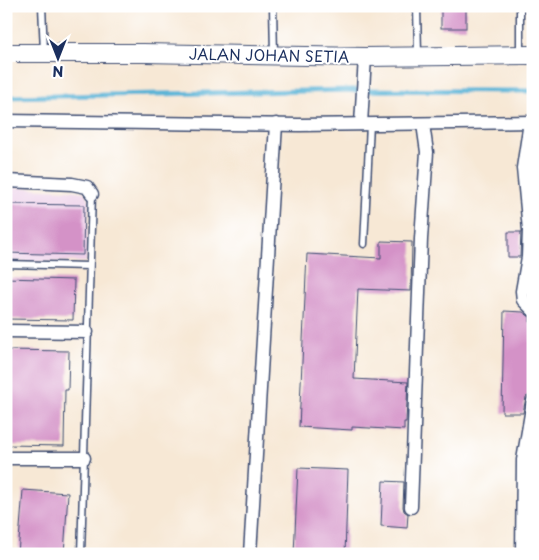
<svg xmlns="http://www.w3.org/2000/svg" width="539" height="560" font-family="'Playpen Sans',sans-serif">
  <rect width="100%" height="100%" fill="#fff"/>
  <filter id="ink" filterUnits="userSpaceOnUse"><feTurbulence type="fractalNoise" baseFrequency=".02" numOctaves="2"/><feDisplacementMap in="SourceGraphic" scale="10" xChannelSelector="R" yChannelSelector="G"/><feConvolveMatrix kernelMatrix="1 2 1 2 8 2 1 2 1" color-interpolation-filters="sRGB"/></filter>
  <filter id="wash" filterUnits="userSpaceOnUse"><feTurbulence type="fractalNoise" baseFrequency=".0096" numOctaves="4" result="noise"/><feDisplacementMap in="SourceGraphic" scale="20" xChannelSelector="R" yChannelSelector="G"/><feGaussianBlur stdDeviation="1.12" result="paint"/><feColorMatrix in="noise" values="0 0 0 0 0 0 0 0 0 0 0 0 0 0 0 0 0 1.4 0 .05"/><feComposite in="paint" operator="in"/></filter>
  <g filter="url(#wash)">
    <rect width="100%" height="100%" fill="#f7e8d5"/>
    <path fill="#edd0e9" d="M6,187L68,190L84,192L89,200L86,262L6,261Z"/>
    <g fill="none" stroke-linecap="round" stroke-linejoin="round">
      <path stroke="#58b3d6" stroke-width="5" d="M6,97L352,90L533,91"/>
    </g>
    <g id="blocks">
      <g fill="#d492c7">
        <rect x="441" y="6" width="25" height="22"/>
        <path d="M6,204L84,205L83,255L6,253Z"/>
        <path d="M508,232H521L520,257H508Z"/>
        <path d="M381,241L412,242L411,291L358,289L354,379L408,382L406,422H404V430L352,427V430L299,427L307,254L381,258Z"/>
        <path d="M6,278L74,280L73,320L6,319Z"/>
        <path d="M504,311L523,312L530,317V323H533L532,394L526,397L523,413H502Z"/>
        <path d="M6,350L69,351L68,390H65L64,446L6,445Z"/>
        <path d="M298,468L348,470L345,554H294Z"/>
        <path d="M383,481L404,482L403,507L404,511L408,514L407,528L381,526Z"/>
        <path d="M23,490L68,493L64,554H18Z"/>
      </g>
    </g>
  </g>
  <g filter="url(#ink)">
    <use href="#blocks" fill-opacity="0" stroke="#3c4b70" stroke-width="1"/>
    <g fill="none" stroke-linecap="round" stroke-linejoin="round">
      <g stroke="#3c4b70" stroke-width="9">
        <g id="lane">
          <path d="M42,6L44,52"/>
          <path d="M273,6L274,55"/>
          <path d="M417,6L418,55"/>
          <path d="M520,54V6"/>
          <path d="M364,244L370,124"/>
          <path d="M6,264L89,266"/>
          <path d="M81,554L92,194"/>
        </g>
      </g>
      <g stroke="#3c4b70" stroke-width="15">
        <g id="street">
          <path d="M6,121L299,125L533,122"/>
          <path d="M530,122L523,168L529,230L528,257L522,291L523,300L533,310"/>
          <path d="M361,124L365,57"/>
          <path d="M6,181L72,184L87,187L92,194"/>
          <path d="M6,331L87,332"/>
          <path d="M6,458H84"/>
          <path d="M411,507L421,239L427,152L423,124"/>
          <path d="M250,554L276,124"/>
          <path d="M522,554L523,460L533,402"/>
        </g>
      </g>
      <g stroke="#3c4b70" stroke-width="20">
        <path id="secondary" d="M6,53H143L365,57L533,55"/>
      </g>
      <use href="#lane" stroke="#fff" stroke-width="6"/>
      <use href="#street" stroke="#fff" stroke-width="12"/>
      <use href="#secondary" stroke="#fff" stroke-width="18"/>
    </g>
  </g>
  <g text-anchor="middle" stroke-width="4" stroke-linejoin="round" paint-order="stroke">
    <g font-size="15" fill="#1b2f5e" stroke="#fff">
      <text transform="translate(269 56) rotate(1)" y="5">JALAN JOHAN SETIA</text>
    </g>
  </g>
  <rect width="539" height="560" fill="none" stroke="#fff" stroke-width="25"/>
  <g transform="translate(58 58) rotate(180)" stroke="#ffffff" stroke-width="4" paint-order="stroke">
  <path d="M0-4L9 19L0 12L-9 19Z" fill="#1b2f5e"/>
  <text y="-8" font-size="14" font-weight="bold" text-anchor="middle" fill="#1b2f5e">N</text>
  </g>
</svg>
